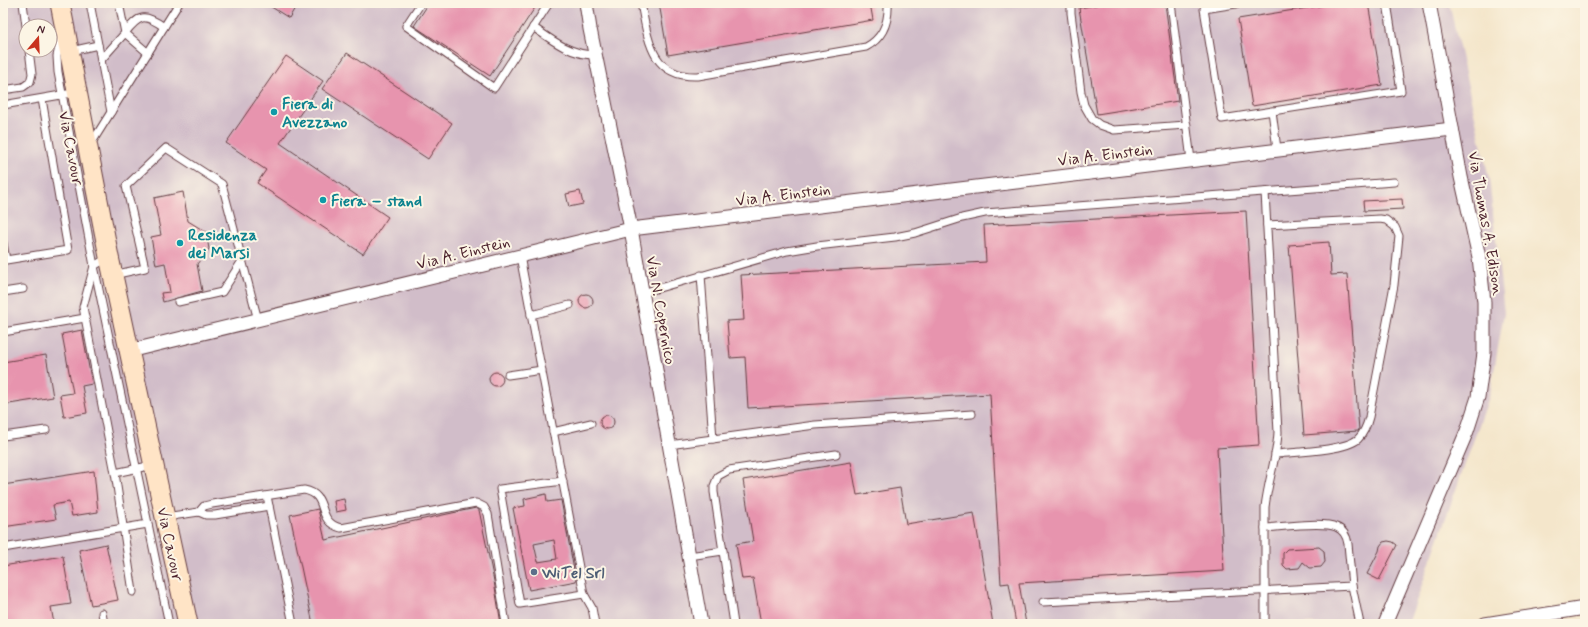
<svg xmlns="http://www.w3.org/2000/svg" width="1588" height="627" font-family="Mynerve,sans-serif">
  <rect width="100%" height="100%" fill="#fcf5e5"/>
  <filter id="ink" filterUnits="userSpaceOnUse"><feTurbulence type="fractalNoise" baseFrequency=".025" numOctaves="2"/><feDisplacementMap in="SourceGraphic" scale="8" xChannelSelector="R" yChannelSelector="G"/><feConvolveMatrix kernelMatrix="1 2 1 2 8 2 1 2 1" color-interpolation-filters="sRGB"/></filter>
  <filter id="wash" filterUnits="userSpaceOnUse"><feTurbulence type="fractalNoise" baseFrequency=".012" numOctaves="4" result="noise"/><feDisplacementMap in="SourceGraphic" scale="16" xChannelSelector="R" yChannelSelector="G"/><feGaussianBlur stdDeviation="0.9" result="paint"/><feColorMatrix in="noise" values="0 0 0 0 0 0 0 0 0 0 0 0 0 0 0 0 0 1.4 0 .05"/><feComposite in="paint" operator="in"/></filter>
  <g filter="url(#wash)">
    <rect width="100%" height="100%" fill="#f4e6cb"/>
    <path fill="#d1bdc9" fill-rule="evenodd" d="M3,3H1449L1489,178L1504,313L1490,394L1408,624H3ZM26,26H50V50H26Z"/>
    <g id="blocks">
      <g fill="#e794ae" fill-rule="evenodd">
        <path d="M265,3H298L289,18Z"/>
        <path d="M429,3H538L490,76L414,26Z"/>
        <path d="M659,3H870L873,20L668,55Z"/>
        <path d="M1107,3H1165L1178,101L1097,114L1079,8Z"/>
        <path d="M1338,3H1368L1382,85L1252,106L1238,19Z"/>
        <path d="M347,53L452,123L428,159L322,89Z"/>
        <path d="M286,56L323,81L280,143L388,217L363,254L257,183L266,170L226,143Z"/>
        <path d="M580,191L583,204L569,207L566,194Z"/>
        <path d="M183,192L188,221L206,232L209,249L197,264L202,291L163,302L161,293L170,292L165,263L156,265L151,237L161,235L154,198Z"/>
        <path d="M1402,199L1403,209L1364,211L1363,201Z"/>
        <path d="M1246,211L1259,445L1217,448L1224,571L1019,583L1026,624H1016L1009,583L1001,584L990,394L748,408L745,357L730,358L727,321L744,320L741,275L986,262L984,225Z"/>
        <path d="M1329,242L1331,275L1347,274L1359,430L1358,431L1304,435L1289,245Z"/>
        <circle cx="586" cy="301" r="7"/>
        <path d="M82,330L92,384L82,386L87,413L64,417L60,395L73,393L62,334Z"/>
        <path d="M46,355L53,397L3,405V362Z"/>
        <circle cx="496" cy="379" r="7"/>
        <circle cx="607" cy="422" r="7"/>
        <path d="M851,462L857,495L900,488L906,524L974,513L993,624H761L753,578L742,579L736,544L753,541L743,480Z"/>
        <path d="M94,471L98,512L72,516L69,502L53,505L56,519L3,527V485Z"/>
        <path d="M546,494L547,502L561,500L576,581L529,590L513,508L525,506L524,499ZM554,540L557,559L538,562L534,544Z"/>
        <path d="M344,499L346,510L336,512L334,501Z"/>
        <path d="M476,508L479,510L494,581L501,624H313L290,515L318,509L325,540Z"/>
        <path d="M1388,541L1393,542L1397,545L1379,580L1367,574L1379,551L1380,546L1383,542Z"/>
        <path d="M106,544L118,600L91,605L79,550Z"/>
        <path d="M1319,547L1324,551L1325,562L1321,567L1310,568L1303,562L1299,568L1287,569L1283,565V553L1287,549Z"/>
        <path d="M63,556L71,604L51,607L54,624H3V566Z"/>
      </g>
    </g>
  </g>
  <g filter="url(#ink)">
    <use href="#blocks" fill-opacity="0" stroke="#643d43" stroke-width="1"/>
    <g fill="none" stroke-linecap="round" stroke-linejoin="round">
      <g stroke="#643d43" stroke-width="9">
        <g id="lane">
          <path d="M23,3L26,26"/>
          <path d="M90,3L111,112"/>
          <path d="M421,3L406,26L494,88L549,3"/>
          <path d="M641,3C648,39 651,78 698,76L866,47C883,38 889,22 888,3"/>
          <path d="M1071,3V13L1081,92L1084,105L1092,119L1100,125L1114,130L1187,125"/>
          <path d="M1171,3L1191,160"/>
          <path d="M1242,3L1204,9L1222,119L1401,91L1387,3"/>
          <path d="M533,27C553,41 571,55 595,55"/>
          <path d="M61,38L57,56L58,72L94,266L169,624"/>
          <path d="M71,51L98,45"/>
          <path d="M148,53L125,33C139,15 144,13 164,27"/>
          <path d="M101,60L125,33L119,3"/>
          <path d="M3,90L23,87L30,82L32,74L29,50"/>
          <path d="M3,105L67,94"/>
          <path d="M1272,111L1277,149"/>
          <path d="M91,144L179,3"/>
          <path d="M1267,225L1380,219L1386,220L1395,227L1399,236L1394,285L1369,417C1367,425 1364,433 1358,439C1344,451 1295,452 1275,454"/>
          <path d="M3,243L6,260L68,250L42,99"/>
          <path d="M520,256L584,594L592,608L595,624"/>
          <path d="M107,258L94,266L83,307L115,473L133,592"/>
          <path d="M113,275L145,268L126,186L166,148L222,184L258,320"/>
          <path d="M701,275L713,439"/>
          <path d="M3,292L23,289"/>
          <path d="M642,293L787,251L817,246L895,237L915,233L962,218L985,213L1394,182"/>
          <path d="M178,302L222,292L242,261"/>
          <path d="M531,315L570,305"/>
          <path d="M3,332L85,318"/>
          <path d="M508,375L542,370"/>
          <path d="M553,432L591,423"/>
          <path d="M3,436L46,430"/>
          <path d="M669,445L815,425L972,414"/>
          <path d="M115,473L153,465"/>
          <path d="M563,481L500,489L520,604L584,594"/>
          <path d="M267,496L293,624"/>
          <path d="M199,512L206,515H215L269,506"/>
          <path d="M165,517L199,512L204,506L212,504L304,490C331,495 314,521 341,528L476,503L484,507L488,514L506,624"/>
          <path d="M3,548L148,524"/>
          <path d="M689,556L723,551"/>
          <path d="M1352,586L1360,624"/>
          <path d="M1043,602L1352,586L1348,544C1347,537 1344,530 1336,527C1323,521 1281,527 1265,528"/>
          <path d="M102,613L104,624"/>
          <path d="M734,624L714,492V486L718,476L729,470L836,454"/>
          <path d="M1265,624V507C1268,481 1277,457 1278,432L1265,192"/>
        </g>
      </g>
      <g stroke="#643d43" stroke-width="15">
        <g id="street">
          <path d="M586,3L590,29L631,229L701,624"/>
          <path d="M129,351L631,229L1452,129"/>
          <path d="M1385,624L1467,431L1478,397L1484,353V302L1479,257L1461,177L1429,3"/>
          <path d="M1485,624L1585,608"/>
        </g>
      </g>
      <g stroke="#643d43" stroke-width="21">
        <path id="secondary" d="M60,3L109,257L188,624"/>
      </g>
      <use href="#lane" stroke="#fff" stroke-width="7"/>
      <use href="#street" stroke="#fff" stroke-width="13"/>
      <use href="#secondary" stroke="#ffe4c6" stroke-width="19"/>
    </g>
  </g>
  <g fill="#0f9aa8" stroke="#fcf5e5" stroke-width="1.5">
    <circle cx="274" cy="112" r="4"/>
    <circle cx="323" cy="200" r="4"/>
    <circle cx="180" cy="243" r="4"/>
  </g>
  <circle fill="#5c6f8a" stroke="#fcf5e5" stroke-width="1.5" cx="534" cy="572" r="4"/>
  <g text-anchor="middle" stroke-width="4" stroke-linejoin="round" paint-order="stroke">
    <g font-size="16" font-weight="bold" fill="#0d838f" stroke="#fcf5e5" text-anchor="start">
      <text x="282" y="109">Fiera di<tspan x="282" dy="18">Avezzano</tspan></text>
      <text x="331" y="206">Fiera – stand</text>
      <text x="188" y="240">Residenza<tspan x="188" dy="18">dei Marsi</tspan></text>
    </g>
    <g font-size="16" fill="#4a1f2b" stroke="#fcf5e5">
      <text transform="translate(72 148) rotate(79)" y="6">Via Cavour</text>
      <text transform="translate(1105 154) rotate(-7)" y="6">Via A. Einstein</text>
      <text transform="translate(783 194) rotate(-7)" y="6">Via A. Einstein</text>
      <text transform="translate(1487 223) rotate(80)" y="6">Via Thomas A. Edison</text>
      <text transform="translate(463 252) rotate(-14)" y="6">Via A. Einstein</text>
      <text transform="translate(662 310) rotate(80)" y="6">Via N. Copernico</text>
      <text transform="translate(171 544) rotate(78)" y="6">Via Cavour</text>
    </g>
    <g font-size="16" font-weight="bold" fill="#4e5e75" stroke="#fcf5e5" text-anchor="start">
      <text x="542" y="578">WiTel Srl</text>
    </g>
  </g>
  <rect width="1588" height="627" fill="none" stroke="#fcf5e5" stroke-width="16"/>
  <g transform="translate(38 38) rotate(19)"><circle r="19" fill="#fcf5e5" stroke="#b59f9b"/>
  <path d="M0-3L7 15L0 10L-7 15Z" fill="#c8321e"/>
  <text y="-6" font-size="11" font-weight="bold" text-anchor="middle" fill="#4a1f2b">N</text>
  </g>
</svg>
